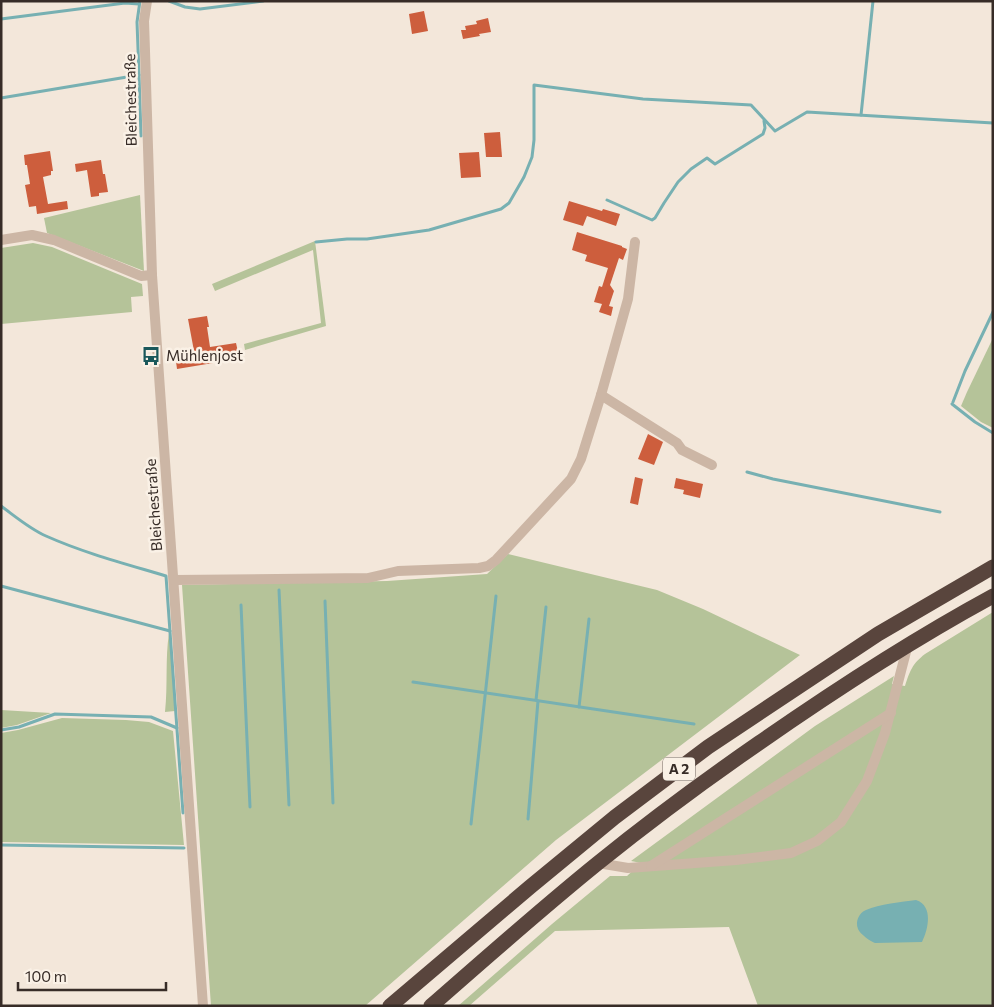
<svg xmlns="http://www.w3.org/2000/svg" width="994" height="1007" font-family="Commissioner,sans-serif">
  <rect width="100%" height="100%" fill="#f3e7da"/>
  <g fill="#b5c399">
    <path d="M140,195L144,271L47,233L44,218Z"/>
    <path d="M315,241L326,326L245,350L244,344L321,323L313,250L215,291L212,284Z"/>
    <path d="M33,243L52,247L142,284L143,296L131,297L132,312L1,324V248Z"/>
    <path d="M993,338V428L981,422L961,406L967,392Z"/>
    <path d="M508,554L657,590L703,609L800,655L556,840L365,1006H211L182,585L387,581L487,574Z"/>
    <path d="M993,612V1006H758L729,927L555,931L469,1006H458L552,924L610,876H627L641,863L631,861L815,726L894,676L892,684L905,686C910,671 912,664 925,654Z"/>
    <path d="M170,633L175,711L165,712C168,685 165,659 169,633Z"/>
    <path d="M1,710L51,713L17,725L1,728Z"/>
    <path d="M62,718L126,720L149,722L173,731L184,845L1,842V733L18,730Z"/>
  </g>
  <path fill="#77b0b2" d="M916,900C934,906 928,930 922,942L875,943C871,942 860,934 858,929C855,921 859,913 866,910C879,904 902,902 916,900Z"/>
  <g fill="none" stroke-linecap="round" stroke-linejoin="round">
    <g stroke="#77b0b2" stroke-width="3">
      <path d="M169,1L185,7L200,9L263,1"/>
      <path d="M1,19L125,3L139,4"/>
      <path d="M139,75L137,22L140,1"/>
      <path d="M1,98L139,75L141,136"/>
      <path d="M861,115L873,1"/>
      <path d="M607,200L652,220L655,218L664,203L678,182L691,169L707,158L715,164L763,134L765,128L764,121"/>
      <path d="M316,242L347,239H367L429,230L501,209L509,203L524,177L532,157L534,140V85L643,99L751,105L775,131L807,112L993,123"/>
      <path d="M953,402L965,371L993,312"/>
      <path d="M952,404L975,422L993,433"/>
      <path d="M747,472L773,479L940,512"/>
      <path d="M1,506C16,517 30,529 46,536C84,553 126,564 166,576L183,813"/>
      <path d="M1,586L170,631"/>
      <path d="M279,590L289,805"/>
      <path d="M325,601L333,803"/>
      <path d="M241,605L250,807"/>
      <path d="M413,682L694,724"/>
      <path d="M536,700L546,607"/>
      <path d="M579,707L589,619"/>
      <path d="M1,730L19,727L55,714L151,717L177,728"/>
      <path d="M528,819L538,701"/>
      <path d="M471,824L496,596"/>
      <path d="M1,845L184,848"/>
    </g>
  </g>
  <g fill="#cd5e3d">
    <path d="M424,11L428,31L412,34L409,14Z"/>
    <path d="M488,18L491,32L479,34L480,36L463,39L461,30H466L465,26L477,24L476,21Z"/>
    <path d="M500,132L502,157H486L484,133Z"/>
    <path d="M50,151L53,171H51V175L43,177L48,204L67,201L68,209L37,214L36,206L29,207L25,185L30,184L27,165H25L24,155Z"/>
    <path d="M479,152L481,177L461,178L459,153Z"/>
    <path d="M101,160L103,174H105L108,192L99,193V196L91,197L87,170L76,172L75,164Z"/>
    <path d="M569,201L602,211L603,209L620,214L616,226L587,216L583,226L563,220Z"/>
    <path d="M577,232L622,246V247L627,249L623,260L619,258L610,285L614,291L609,306L613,307L611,316L599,312L602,304L594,302L599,286L602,287L608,268L585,261L587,255L572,250Z"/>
    <path d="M207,316L209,327H207L210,347L236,343L238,352L212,356L213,363L177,369L175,354L194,351L188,319Z"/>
    <path d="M648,434L663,442L654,465L638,459Z"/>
    <path d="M635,477L643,479L638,505L630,503Z"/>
    <path d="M676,478L703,484L700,498L683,494L684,490L674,488Z"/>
  </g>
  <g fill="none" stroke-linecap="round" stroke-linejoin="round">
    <g stroke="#ccb6a5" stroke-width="10">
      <path d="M147,1L144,21L145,51L152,275L203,1006"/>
      <path d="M1,240L32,235L54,240L141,276L152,275"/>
      <path d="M601,395L677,443L682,450L712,465"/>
      <path d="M174,580L368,578L398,571L479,568L488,566L496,560L571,479L581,459L601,395L628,299L635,242"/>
      <path d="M598,863L628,868L736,860L791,853L817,841L841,822L867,781L885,733L908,644"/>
      <path d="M651,866L891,713"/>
    </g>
    <g stroke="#59453d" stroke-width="15">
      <path d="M390,1006L530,887L615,817L708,747L878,634L993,567"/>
      <path d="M431,1006C486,958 541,909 598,863C650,821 704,781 759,743C835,690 912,640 993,596"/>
    </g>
  </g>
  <defs>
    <g id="bus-bare" transform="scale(1.5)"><path d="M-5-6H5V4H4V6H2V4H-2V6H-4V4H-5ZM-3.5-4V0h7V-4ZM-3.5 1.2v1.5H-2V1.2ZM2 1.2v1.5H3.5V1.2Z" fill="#1a585b" stroke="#faf1e6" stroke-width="2.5" paint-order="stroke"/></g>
  </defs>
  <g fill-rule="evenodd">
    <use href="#bus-bare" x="151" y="356"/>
  </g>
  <g text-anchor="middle" stroke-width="5" stroke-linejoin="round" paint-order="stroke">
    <rect fill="#faf1e6" stroke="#726760" stroke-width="1" x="663" y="757.5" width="32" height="23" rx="4"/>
    <g font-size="14" font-weight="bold" fill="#372c27">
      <text x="679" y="774">A 2</text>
    </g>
    <g font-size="15" fill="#372c27" stroke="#faf1e6">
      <text transform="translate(131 100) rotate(-91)" y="5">Bleichestraße</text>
      <text transform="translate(154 505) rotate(-94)" y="5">Bleichestraße</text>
    </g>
    <g font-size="15" fill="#372c27" stroke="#faf1e6" text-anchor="start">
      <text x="166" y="361">Mühlenjost</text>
    </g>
  </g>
  <rect width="994" height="1007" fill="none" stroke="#372c27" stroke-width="5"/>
  <path d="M18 982v8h148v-8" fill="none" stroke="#372c27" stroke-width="2.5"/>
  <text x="25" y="982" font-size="15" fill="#372c27" stroke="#faf1e6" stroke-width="4" paint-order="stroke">100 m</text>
</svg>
